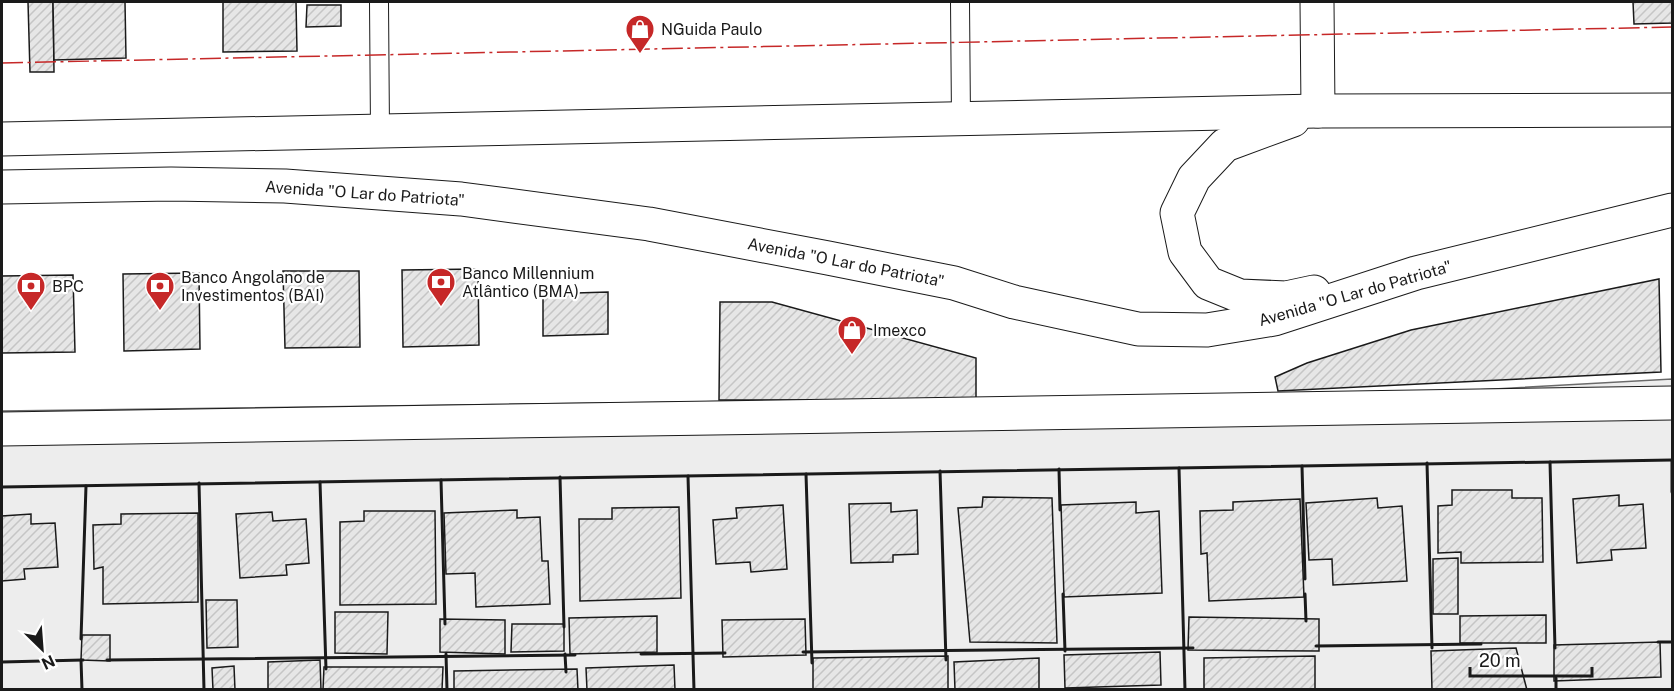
<svg xmlns="http://www.w3.org/2000/svg" width="1674" height="691" font-family="'Public Sans',sans-serif">
  <defs>
    <pattern id="building-hatch" width="6" height="6" patternUnits="userSpaceOnUse" patternTransform="scale(1.5)"><rect width="6" height="6" fill="#e6e6e6"/><path d="M-1 1l2-2M0 6l6-6M5 7l2-2" fill="none" stroke="#c5c5c5"/></pattern>
  </defs>
  <rect width="100%" height="100%" fill="#fff"/>
  <path fill="#ededed" stroke="#6a6a6a" stroke-width="1.5" d="M1672,379V689H2V411L1439,392Z"/>
  <g fill="url(#building-hatch)" stroke="#1a1a1a" stroke-width="1.5">
    <path d="M28,2H53L54,72H30Z"/>
    <path d="M53,2H125L126,58L54,60Z"/>
    <path d="M223,2H296L297,51L223,52Z"/>
    <path d="M1633,2H1672V23L1634,24Z"/>
    <path d="M307,5H341V26L306,27Z"/>
    <path d="M478,269L479,345L403,347L402,270Z"/>
    <path d="M283,271H359L360,347L285,348Z"/>
    <path d="M199,273L200,349L124,351L123,274Z"/>
    <path d="M73,275L75,352L2,353V276Z"/>
    <path d="M1659,279L1661,372L1278,391L1275,377L1307,363L1411,330Z"/>
    <path d="M608,292V334L543,336V294Z"/>
    <path d="M720,302H772L976,358V400H719Z"/>
    <path d="M1452,490H1512V498H1542L1543,562L1461,563V552L1438,553V506L1452,505Z"/>
    <path d="M1619,495V506L1643,504L1646,548L1611,550L1612,560L1577,563L1573,499Z"/>
    <path d="M983,497L1052,498L1057,643L970,642L958,508L982,507Z"/>
    <path d="M1377,498L1378,508L1402,506L1407,581L1333,585L1332,559L1309,560L1306,503Z"/>
    <path d="M1300,499L1304,597L1209,601L1207,553L1201,554L1200,511L1233,510V502Z"/>
    <path d="M1136,502V513L1159,511L1162,593L1064,597L1061,505Z"/>
    <path d="M891,503V512L917,510L918,554L893,555V562L851,563L849,504Z"/>
    <path d="M783,505L787,569L751,572L750,562L716,564L713,520L737,518L736,508Z"/>
    <path d="M679,507L681,598L580,601L579,519H612V508Z"/>
    <path d="M517,510V518L540,517L542,561H548L550,604L476,607L475,573L446,574L444,513Z"/>
    <path d="M364,511H435L436,604L340,605V522L364,521Z"/>
    <path d="M272,512L273,521L306,519L309,563L286,565L287,575L240,578L236,514Z"/>
    <path d="M198,513V602L103,604V567L94,569L93,525L121,524V514Z"/>
    <path d="M31,514V524L55,523L58,567L24,569L25,579L2,581V516Z"/>
    <path d="M1458,558V614H1433V559Z"/>
    <path d="M206,600H237L238,647L207,648Z"/>
    <path d="M335,612H388L387,654L335,653Z"/>
    <path d="M1546,615V643H1460V616Z"/>
    <path d="M657,616V652L570,654L569,618Z"/>
    <path d="M1189,617L1319,619V651L1188,650Z"/>
    <path d="M440,619L505,620V654L440,652Z"/>
    <path d="M805,619L806,655L723,657L722,620Z"/>
    <path d="M512,624H564V651L511,652Z"/>
    <path d="M82,635H110V661L81,660Z"/>
    <path d="M1660,642L1661,677L1554,681V645Z"/>
    <path d="M1516,648L1527,690H1432L1431,651Z"/>
    <path d="M1160,652L1161,685L1065,688L1064,655Z"/>
    <path d="M948,656V690H813V658Z"/>
    <path d="M1315,656V690H1204V658Z"/>
    <path d="M1039,658V690H955L954,662Z"/>
    <path d="M320,660L321,690H268V662Z"/>
    <path d="M674,665L675,690H587L586,668Z"/>
    <path d="M234,666L235,690H213L212,668Z"/>
    <path d="M324,667H443L442,690H323Z"/>
    <path d="M577,669L578,690H454V671Z"/>
  </g>
  <g fill="none" stroke-linecap="round" stroke-linejoin="round">
    <g stroke="#1a1a1a" stroke-width="20">
      <g id="service">
        <path d="M379,2L380,131"/>
        <path d="M960,2L961,120"/>
      </g>
    </g>
    <g stroke="#1a1a1a" stroke-width="35">
      <g id="minor">
        <path d="M1317,2L1318,111"/>
        <path d="M2,429L1672,403"/>
      </g>
    </g>
    <g stroke="#1a1a1a" stroke-width="35">
      <g id="secondary">
        <path d="M1293,120L1225,145L1194,178L1177,213L1185,252L1208,283L1240,296L1286,298L1314,292"/>
        <path d="M2,139L1318,111L1672,110"/>
        <path d="M2,187L171,184L285,186L461,199L649,224L828,258L954,283L1014,302L1138,329L1207,330L1274,319L1416,273L1672,210"/>
      </g>
    </g>
    <use href="#service" stroke="#fff" stroke-width="18"/>
    <use href="#minor" stroke="#fff" stroke-width="33"/>
    <use href="#secondary" stroke="#fff" stroke-width="33"/>
    <g stroke="#1a1a1a" stroke-width="3">
      <path d="M1672,460V492"/>
      <path d="M1550,462L1555,648"/>
      <path d="M1427,463L1432,648"/>
      <path d="M1302,466L1305,579"/>
      <path d="M1179,468L1185,690"/>
      <path d="M1059,469L1060,510"/>
      <path d="M940,471L946,660"/>
      <path d="M806,474L812,663"/>
      <path d="M688,476L694,690"/>
      <path d="M560,477L564,627"/>
      <path d="M441,480L445,624"/>
      <path d="M320,482L326,669"/>
      <path d="M199,483L204,690"/>
      <path d="M2,487L1672,460"/>
      <path d="M1063,594L1065,651"/>
      <path d="M1305,594L1306,621"/>
      <path d="M81,639L86,486"/>
      <path d="M1658,642H1672"/>
      <path d="M1316,646L1481,644"/>
      <path d="M803,652L1193,648"/>
      <path d="M446,654L447,690"/>
      <path d="M565,654L566,672"/>
      <path d="M641,654L725,653"/>
      <path d="M81,660L82,690"/>
      <path d="M107,660L575,655"/>
      <path d="M2,662L83,660"/>
      <path d="M1556,678V690"/>
    </g>
    <path stroke="#c62828" stroke-width="1.5" stroke-dasharray="21 4.5 3 4.5" stroke-linecap="butt" d="M2,63L1672,27"/>
  </g>
  <defs>
    <g id="shop-pin" transform="scale(1.5)"><path d="M0 17L-7.5 6A9.5 9.5 0 1 1 7.5 6Z" fill="#c62828" stroke="#fff"/><path d="M-5-2.5h2.3a2.7 3.5 0 0 1 5.4 0H5L5.5 6h-11ZM-1.5-2.5h3a1.5 2.3 0 0 0-3 0Z" fill="#fff"/></g>
    <g id="bank-pin" transform="scale(1.5)"><path d="M0 17L-7.5 6A9.5 9.5 0 1 1 7.5 6Z" fill="#c62828" stroke="#fff"/><path d="M-6-4H6V4H-6ZM0-2.3a2.3 2.3 0 1 0 0 4.6a2.3 2.3 0 1 0 0-4.6Z" fill="#fff"/></g>
  </defs>
  <g fill-rule="evenodd">
    <use href="#shop-pin" x="640" y="29"/>
    <use href="#bank-pin" x="441" y="282"/>
    <use href="#bank-pin" x="31" y="286"/>
    <use href="#bank-pin" x="160" y="286"/>
    <use href="#shop-pin" x="852" y="330"/>
  </g>
  <g text-anchor="middle" stroke-width="4.5" stroke-linejoin="round" paint-order="stroke">
    <g font-size="16" fill="#1a1a1a" stroke="#fff" text-anchor="start">
      <text x="661" y="35">NGuida Paulo</text>
      <text x="462" y="279">Banco Millennium<tspan x="462" dy="18">Atlântico (BMA)</tspan></text>
      <text x="181" y="283">Banco Angolano de<tspan x="181" dy="18">Investimentos (BAI)</tspan></text>
      <text x="52" y="292">BPC</text>
      <text x="873" y="336">Imexco</text>
    </g>
    <g font-size="16" fill="#1a1a1a" stroke="#fff">
      <text transform="translate(365 193) rotate(4)" y="6">Avenida "O Lar do Patriota"</text>
      <text transform="translate(846 262) rotate(11)" y="6">Avenida "O Lar do Patriota"</text>
      <text transform="translate(1355 293) rotate(-16)" y="6">Avenida "O Lar do Patriota"</text>
    </g>
  </g>
  <rect width="1674" height="691" fill="none" stroke="#1a1a1a" stroke-width="6"/>
  <g transform="translate(42 649) rotate(155)" stroke="#ffffff" stroke-width="4.5" paint-order="stroke">
  <path d="M0-4.5L10 22L0 15L-10 22Z" fill="#1a1a1a"/>
  <text y="-9" font-size="16" font-weight="bold" text-anchor="middle" fill="#1a1a1a">N</text>
  </g>
  <path d="M1470 667v9h122v-9" fill="none" stroke="#1a1a1a" stroke-width="3"/>
  <text x="1479" y="667" font-size="18" fill="#1a1a1a" stroke="#ffffff" stroke-width="4.5" paint-order="stroke">20 m</text>
</svg>
